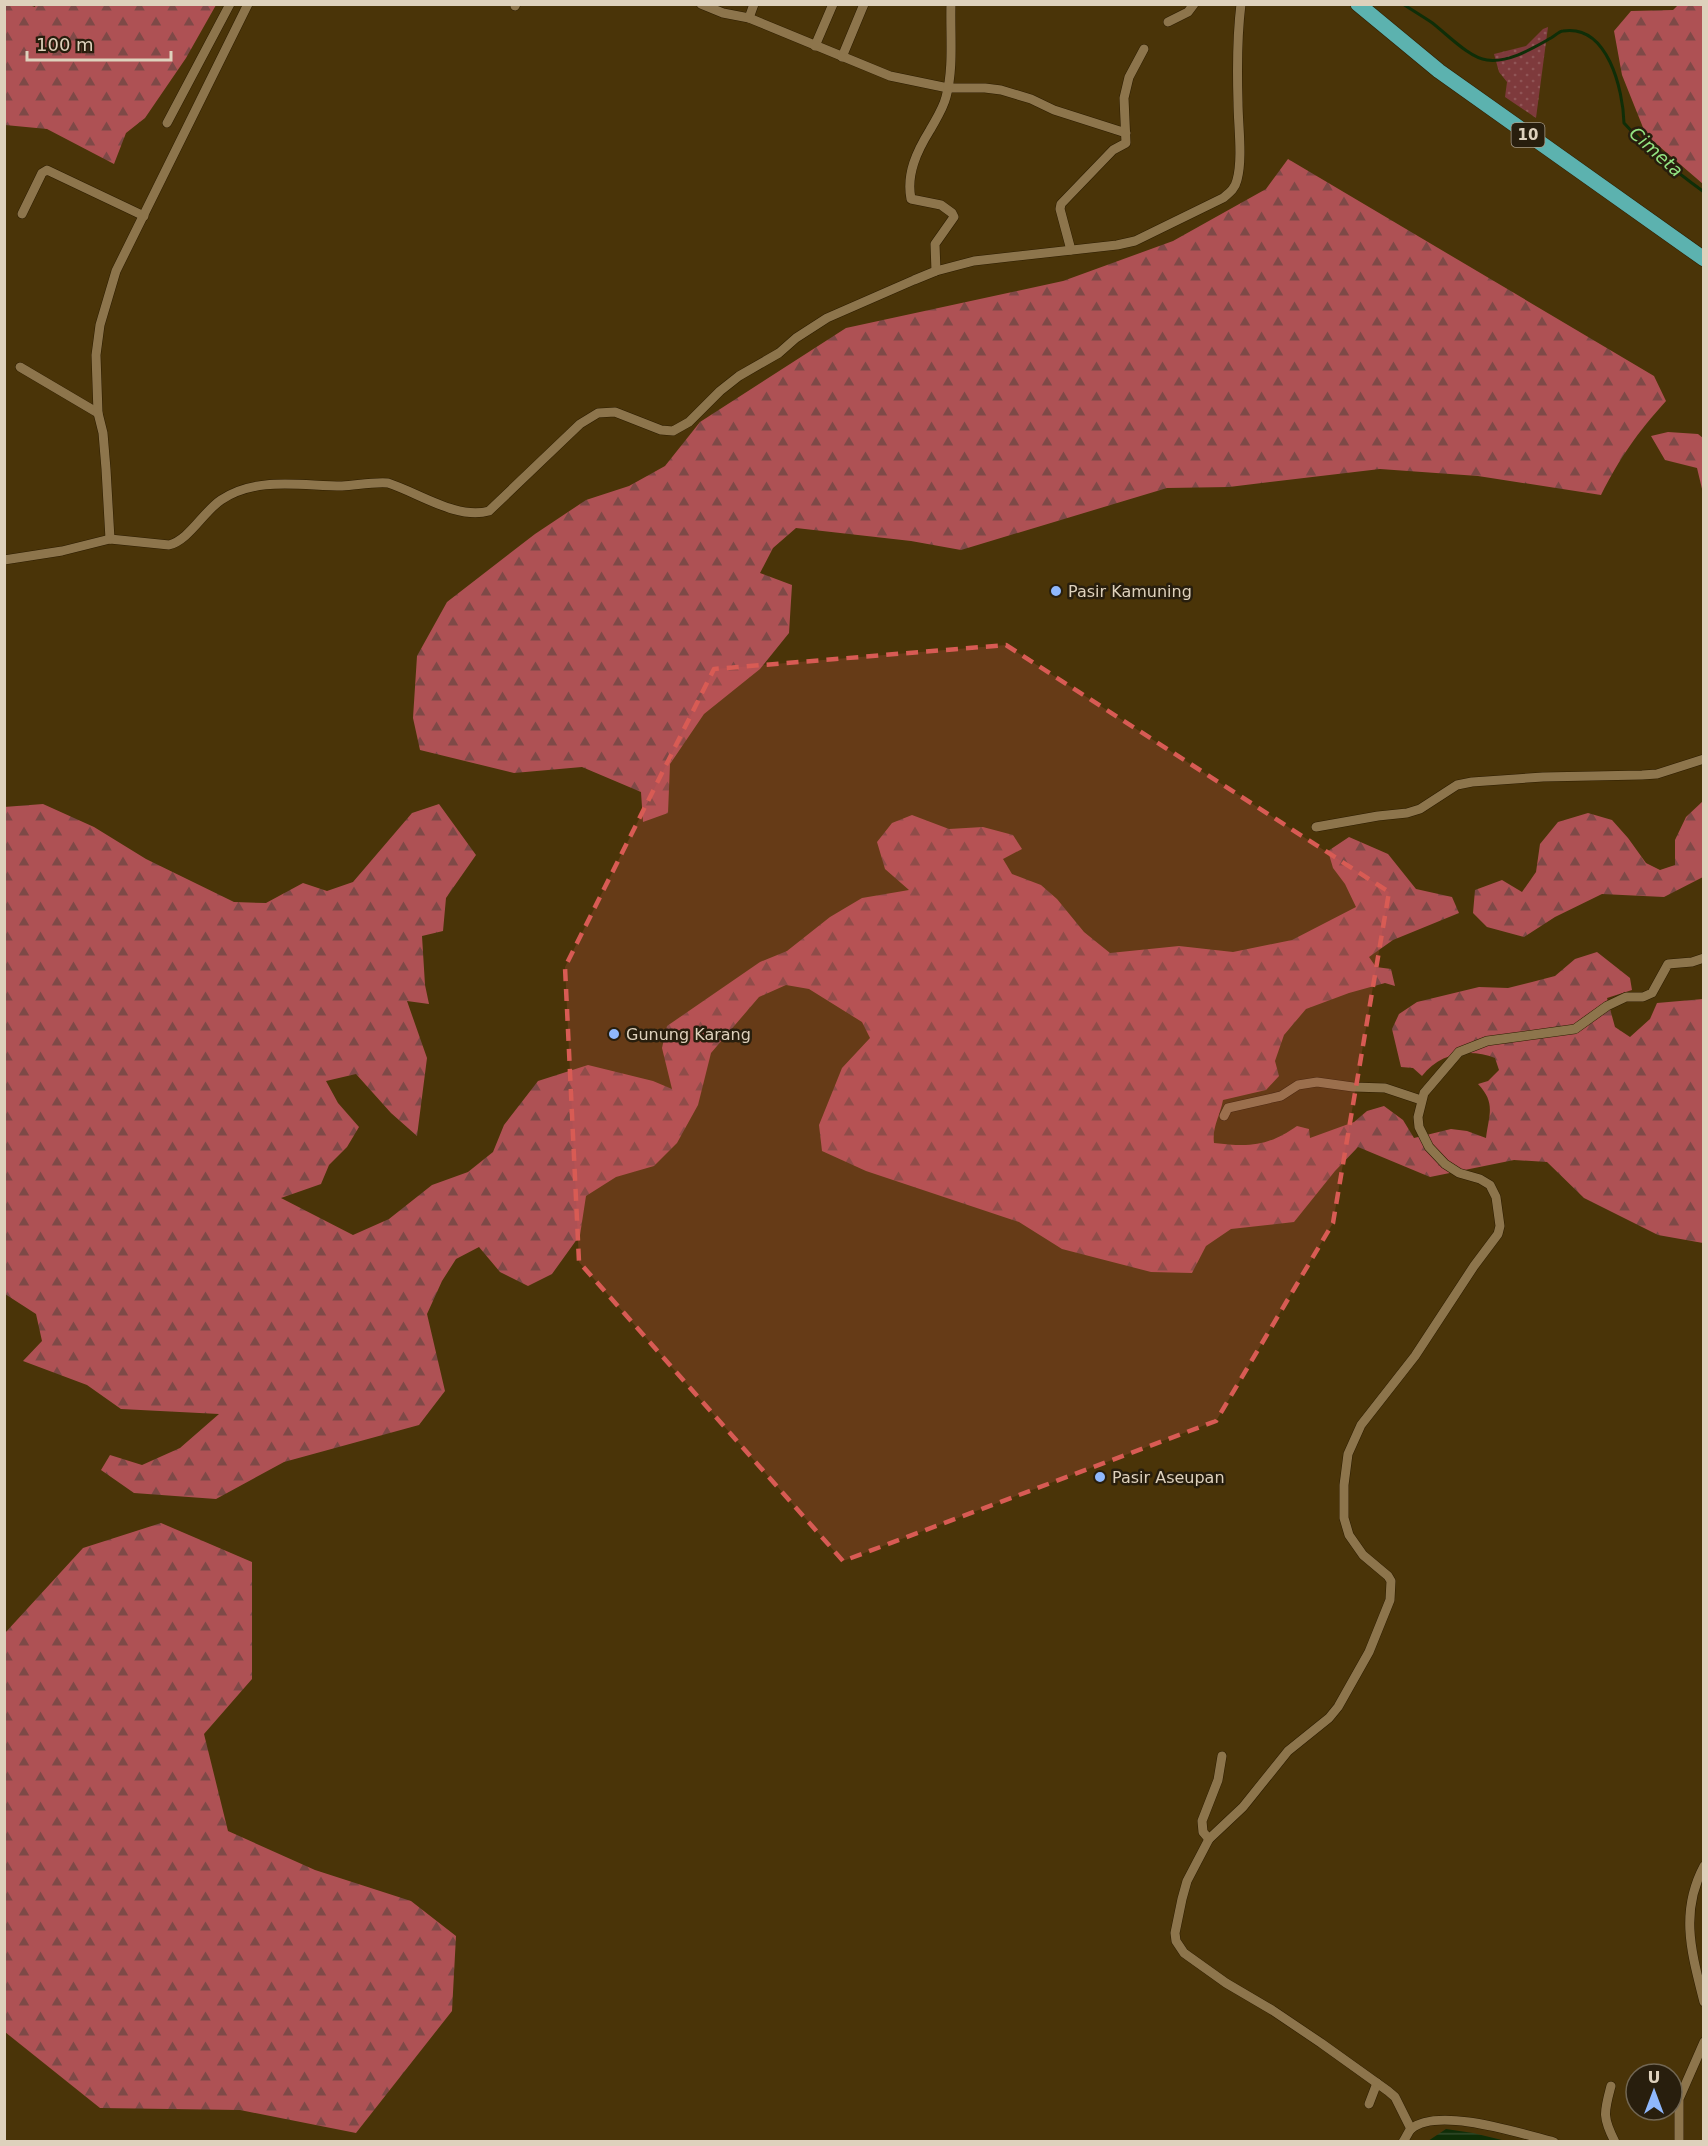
<svg xmlns="http://www.w3.org/2000/svg" width="1708" height="2146" font-family="'DejaVu Sans',sans-serif">
  <defs>
    <pattern id="grass-dots" width="8" height="8" patternUnits="userSpaceOnUse" patternTransform="scale(1.5)"><rect width="8" height="8" fill="#7e3a3c"/><path d="M2 2h.1M6 6h.1" fill="none" stroke="#905556" stroke-width="1.8" stroke-linecap="round"/></pattern>
    <pattern id="forest-firs" width="22" height="20" patternUnits="userSpaceOnUse" patternTransform="scale(1.5)"><rect width="22" height="20" fill="#ae5154"/><path d="M5 1l3.5 6h-7zM16 11l3.5 6h-7z" fill="#7e4947"/></pattern>
    <pattern id="water-rules" width="6" height="5" patternUnits="userSpaceOnUse" patternTransform="scale(1.5)"><rect width="6" height="5" fill="#0f2e08"/><path d="M0 2.5h6" fill="none" stroke="#324b2a"/></pattern>
  </defs>
  <rect width="100%" height="100%" fill="#4a3408"/>
  <path fill="url(#grass-dots)" d="M1548,27L1536,118L1505,97L1507,82L1499,72L1494,54L1526,46L1543,29Z"/>
  <g fill="url(#forest-firs)">
    <path d="M36,4H216V5L186,58L145,118L126,133L114,164L47,129L5,125V5H29L35,7Z"/>
    <path d="M1679,4L1703,5V184L1646,135L1622,75L1614,31L1631,11L1673,10Z"/>
    <path d="M1288,159L1654,376L1666,401C1637,433 1621,456 1601,495L1478,476L1380,469L1229,487L1167,488L961,550L911,541L796,528L773,548L760,573L792,585L789,633L760,669L704,714L670,764L668,813L643,822L641,792L582,767L514,773L420,750L413,718L417,656L447,602L535,534L586,500L629,486L665,466L700,422L846,328L1063,281L1173,241L1266,189Z"/>
    <path d="M1668,432L1698,434L1703,438V493L1697,468L1665,460L1651,436Z"/>
    <path d="M1703,801V877L1664,897L1602,894L1555,917L1524,937L1487,927L1473,913L1475,890L1502,880L1522,892L1536,872L1540,844L1558,822L1588,813L1612,820L1628,838L1646,863L1660,870L1675,865V840L1686,817Z"/>
    <path d="M43,804L94,827L146,859L234,902L266,903L303,883L327,891L353,882L412,813L439,804L476,855L446,898L443,931L422,936L425,985L429,1004L407,1001L427,1058L417,1136L391,1113L356,1074L326,1081L338,1103L359,1127L347,1147L329,1165L321,1184L281,1198L353,1235L389,1219L432,1185L468,1172L493,1152L504,1125L538,1081L588,1065L653,1081L672,1089L662,1048L667,1026L760,962L787,951L830,917L862,898L909,890L885,869L877,842L892,823L912,815L949,829L983,827L1013,835L1022,849L1003,859L1012,874L1041,885L1057,899L1084,932L1110,953L1179,946L1233,952L1292,940L1356,907L1345,884L1333,868L1328,851L1349,837L1388,854L1416,889L1452,897L1459,913L1393,940L1369,957L1376,967L1391,969L1395,986L1385,983L1349,993L1306,1009L1284,1035L1275,1061L1279,1076L1266,1090L1223,1100C1220,1116 1212,1127 1214,1143C1249,1147 1267,1147 1297,1126L1309,1129L1310,1138L1354,1122L1367,1111L1384,1106L1403,1120L1414,1138L1451,1129L1467,1131L1486,1138C1489,1114 1496,1103 1478,1084L1488,1081L1499,1070L1495,1058C1469,1048 1440,1053 1422,1076L1413,1068L1401,1067L1392,1029L1399,1014L1417,1002L1479,987L1508,988L1532,982L1555,976L1575,959L1597,952L1630,978L1632,990L1607,998L1615,1027L1630,1037L1650,1019L1657,1003L1703,999V1243L1658,1235L1584,1198L1547,1162L1514,1160L1430,1177L1358,1147L1335,1171L1294,1222L1231,1229L1206,1246L1192,1273L1151,1272L1062,1249L1019,1222L866,1171L822,1151L819,1125L842,1068L870,1038L862,1022L809,989L786,985L759,997L711,1053L698,1105L677,1143L654,1166L616,1177L586,1196L580,1235L552,1274L528,1286L500,1272L479,1247L456,1259L442,1281L427,1314L445,1391L419,1425L284,1462L216,1499L134,1493L101,1470L110,1455L142,1465L180,1448L219,1414L121,1409L87,1385L23,1361L42,1341L36,1314L5,1294L4,807Z"/>
    <path d="M161,1523L252,1562V1679L204,1734L228,1831L315,1870L411,1901L456,1936L452,2011L356,2133L240,2110L100,2108L5,2032V1633L83,1548Z"/>
  </g>
  <path fill="url(#water-rules)" d="M1446,2129L1473,2133L1506,2141H1428Z"/>
  <g fill="none" stroke-linecap="round" stroke-linejoin="round">
    <path stroke="#0f2e08" stroke-width="3" d="M1403,4C1412,10 1422,16 1431,22C1446,33 1469,58 1487,60C1509,63 1533,48 1551,38C1555,36 1559,31 1563,31C1608,24 1623,90 1624,123C1648,150 1675,171 1704,192"/>
    <g stroke="#2d1d00" stroke-width="10">
      <g id="minor">
        <path d="M701,4L723,13L749,18L890,76L948,88H985L1001,90L1031,99L1054,110L1126,133"/>
        <path d="M515,6L516,4"/>
        <path d="M749,18L754,4"/>
        <path d="M1168,22L1188,12L1194,4"/>
        <path d="M815,46L833,4"/>
        <path d="M842,57L864,4"/>
        <path d="M167,123L230,4"/>
        <path d="M22,214L42,173L47,170L144,216"/>
        <path d="M1071,250L1060,209L1061,204L1113,150L1126,143L1124,98L1129,77L1144,49"/>
        <path d="M936,271L935,244L954,217L952,213L941,205L911,199C906,174 917,151 930,130C936,119 943,109 946,97C954,68 950,34 951,4"/>
        <path d="M20,367L98,413"/>
        <path d="M110,539L106,469L103,433L98,413L96,355L100,325L116,271L248,4"/>
        <path d="M4,560L62,551L110,539L169,545C189,540 203,512 221,500C256,476 302,486 342,486C358,485 372,482 388,483C419,493 457,520 489,511L580,424L598,413L615,412L661,430L673,431L689,422L720,391L739,376L779,353L796,338L827,318L914,280L936,271L974,261L1117,245L1135,241L1223,198C1229,193 1235,189 1237,180C1243,158 1238,125 1238,102C1237,69 1237,36 1241,4"/>
        <path d="M1316,827L1378,816L1407,813L1420,809L1457,785L1472,782L1543,777L1642,775L1657,774L1704,759"/>
        <path d="M1224,1116L1228,1108L1281,1096L1298,1085L1317,1082L1353,1087L1385,1088L1421,1100"/>
        <path d="M1209,1839L1203,1832L1202,1821L1218,1780L1222,1756"/>
        <path d="M1704,1866C1679,1913 1692,1954 1704,2002"/>
        <path d="M1611,2086C1604,2112 1602,2117 1615,2142"/>
        <path d="M1369,2104L1377,2083"/>
        <path d="M1411,2129L1395,2097L1388,2091L1321,2043L1272,2010L1226,1983L1184,1953L1176,1941L1175,1933L1182,1899L1187,1881L1209,1839L1243,1807L1288,1751L1329,1718L1338,1707L1369,1652L1390,1600L1391,1581L1388,1576L1363,1555L1349,1535L1344,1518V1485L1348,1454L1361,1425L1415,1356L1474,1266L1498,1234L1500,1226L1496,1197L1490,1185L1480,1179L1459,1173L1445,1164L1429,1147L1419,1127L1418,1117L1424,1093L1459,1052L1487,1041L1575,1029L1607,1006L1626,997H1643L1652,993L1668,964L1692,962L1704,958"/>
        <path d="M1403,2142C1406,2138 1408,2132 1411,2129C1438,2106 1522,2134 1554,2142"/>
        <path d="M1679,2142V2099L1704,2042"/>
      </g>
    </g>
    <g stroke="#2d1d00" stroke-width="16">
      <path id="trunk" d="M1358,4L1439,71L1704,259"/>
    </g>
    <use href="#minor" stroke="#8d754c" stroke-width="9"/>
    <use href="#trunk" stroke="#5cb2af" stroke-width="15"/>
  </g>
  <path fill="#d85b54" fill-opacity="0.2" stroke="#d85b54" stroke-width="4.5" stroke-dasharray="12 8" stroke-linejoin="round" d="M1006,645L1389,892L1333,1223L1216,1421L843,1561L579,1262L565,967L714,669Z"/>
  <g fill="#8fb8fd" stroke="#281e0d" stroke-width="2">
    <circle cx="1056" cy="591" r="6"/>
    <circle cx="614" cy="1034" r="6"/>
    <circle cx="1100" cy="1477" r="6"/>
  </g>
  <g text-anchor="middle" stroke-width="5" stroke-linejoin="round" paint-order="stroke">
    <rect fill="#281e0d" stroke="#a79b88" stroke-width="1.5" x="1511.5" y="123" width="33" height="24" rx="4.5"/>
    <g font-size="15" font-weight="bold" fill="#ded1bc">
      <text x="1528" y="140">10</text>
    </g>
    <g font-size="16" fill="#ded1bc" stroke="#281e0d" text-anchor="start">
      <text x="1068" y="597">Pasir Kamuning</text>
      <text x="626" y="1040">Gunung Karang</text>
      <text x="1112" y="1483">Pasir Aseupan</text>
    </g>
    <g font-size="18" font-style="italic" fill="#93e381" stroke="#281e0d">
      <text transform="translate(1656 152) rotate(42)" y="6">Cimeta</text>
    </g>
  </g>
  <rect width="1708" height="2146" fill="none" stroke="#ded1bc" stroke-width="12"/>
  <g transform="translate(1654 2092)"><circle r="28" fill="#281e0d" stroke="#716653" stroke-width="1.5"/>
  <path d="M0-4.5L10 22L0 15L-10 22Z" fill="#8fb8fd"/>
  <text y="-9" font-size="16" font-weight="bold" text-anchor="middle" fill="#ded1bc">U</text>
  </g>
  <path d="M27 51v9h144v-9" fill="none" stroke="#ded1bc" stroke-width="3"/>
  <text x="36" y="51" font-size="18" fill="#ded1bc" stroke="#281e0d" stroke-width="4.5" paint-order="stroke">100 m</text>
</svg>
